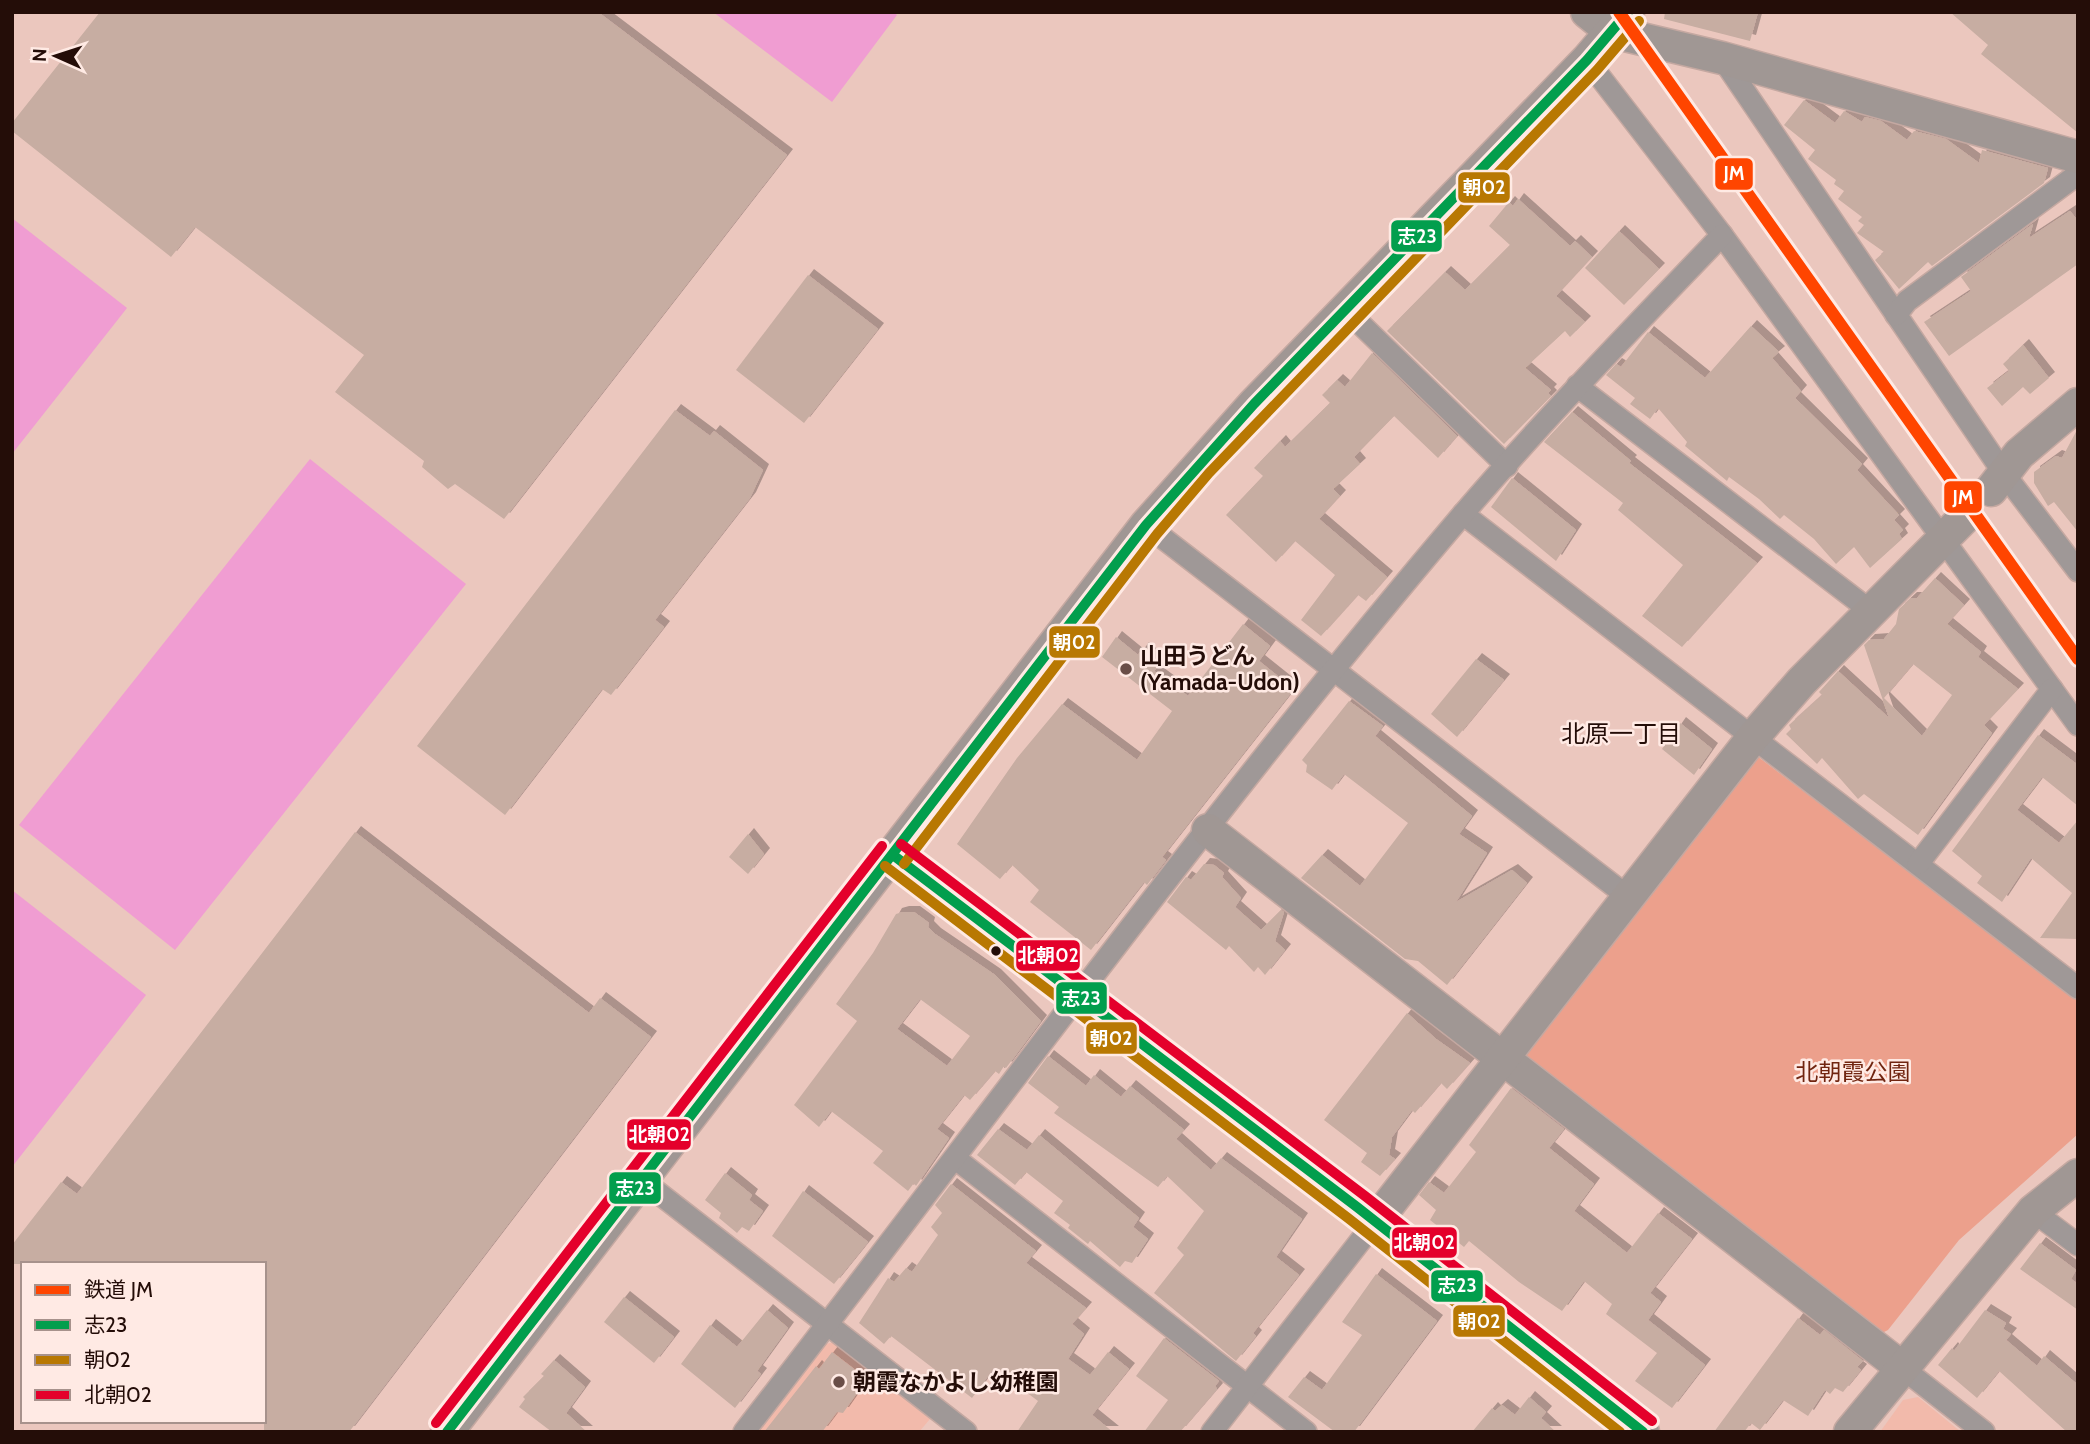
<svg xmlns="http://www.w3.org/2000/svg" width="2090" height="1444" font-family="Cabin,'Noto Sans JP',sans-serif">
  <defs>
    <filter id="shadow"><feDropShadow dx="6" dy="-6" stdDeviation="0" flood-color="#0004"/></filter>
  </defs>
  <rect width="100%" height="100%" fill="#ebc7be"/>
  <g fill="#f2baab">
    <path d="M833,1342L930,1419L919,1432H757L823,1345Z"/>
    <path d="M1918,1397L1961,1432H1880L1903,1400Z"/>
  </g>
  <path fill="#eca08c" d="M1757,756L2078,999V1134L1959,1240L1888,1330L1876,1336L1526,1063L1527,1048Z"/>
  <g fill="#f09dd2">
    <path d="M713,12H893L897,15L832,102Z"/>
    <path d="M12,218L127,308L12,454Z"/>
    <path d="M310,459L466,584L175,950L19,825Z"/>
    <path d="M12,890L146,995L12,1167Z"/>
  </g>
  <g fill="#c7ada2" fill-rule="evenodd" filter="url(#shadow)">
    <path d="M100,12H598L787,155L504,519L455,484L448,489L422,467L424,461L335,392L364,355L195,227L171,257L12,131V123Z"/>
    <path d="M1665,12H1758L1750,41L1664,19Z"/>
    <path d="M1950,12H2078V133L1981,54L1988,45Z"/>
    <path d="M1804,100L1835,123L1844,111L1862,122L1865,117L1881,121L1907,140L1914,131L1946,139L1979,163L1982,150L2048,168L2044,183L1932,266L1928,262L1899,289L1875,260L1884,252L1857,233L1864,225L1858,221L1862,217L1838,199L1844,191L1834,184L1836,180L1808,159L1815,150L1784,125Z"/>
    <path d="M1518,199L1570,246L1575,241L1592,257L1556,296L1585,322L1570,337L1565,331L1525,368L1551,390L1548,393L1551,396L1504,444L1387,331L1445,272L1465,290L1510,245L1489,226L1509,202L1513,206Z"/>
    <path d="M2070,211L2078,221V264L1949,356L1924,322L1971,291L1961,277L2033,224L2029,238Z"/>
    <path d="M1619,231L1659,269L1624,305L1585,268Z"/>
    <path d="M808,275L878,329L804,423L736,370Z"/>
    <path d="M1751,326L1779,352L1772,358L1801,391L1795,398L1862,464L1857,470L1899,515L1894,520L1903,530L1899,534L1902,539L1870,568L1854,547L1836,564L1814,539L1784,515L1780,519L1759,499L1729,477L1727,481L1685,446L1687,442L1658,408L1650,419L1630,404L1635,398L1606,375L1616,364L1621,367L1648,332L1705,378Z"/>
    <path d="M2023,345L2049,378L2030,394L2023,387L2002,406L1987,388L2009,371L2003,364Z"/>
    <path d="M1372,353L1457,436L1438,458L1394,416L1354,457L1360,464L1333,489L1340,496L1319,519L1387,577L1366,601L1358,595L1321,636L1301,620L1335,575L1295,541L1276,562L1226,515L1263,476L1254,468L1280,441L1285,447L1330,403L1322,395L1337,380L1345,387Z"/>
    <path d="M675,410L710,436L714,431L763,470L750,498L655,620L664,627L611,695L602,689L505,815L417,746Z"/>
    <path d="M1572,412L1631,461L1629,463L1757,563L1682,647L1642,616L1683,565L1618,510L1623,503L1544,442Z"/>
    <path d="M2078,428V532L2054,502L2048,506L2034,483V472L2056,456L2062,458Z"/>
    <path d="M1512,478L1576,530L1556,561L1491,507Z"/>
    <path d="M1935,578L1964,605L1947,624L1981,652L1978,657L2018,689L1984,725L1992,733L1918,835L1864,794L1858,799L1822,758L1817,764L1786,734L1791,729L1789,725L1822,695L1819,692L1838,671L1889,718L1864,645L1869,640L1884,639L1896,624L1899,609L1911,598H1917ZM1913,664L1952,695L1922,736L1884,698Z"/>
    <path d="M1243,624L1270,646L1259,661L1294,689L1162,857L1166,860L1147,885L1144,882L1091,950L1030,902L1039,890L1012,865L1000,879L957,844L1017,758L1062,704L1137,760L1172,711L1102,657L1116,637L1138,655L1143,648L1161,663L1154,671L1188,696Z"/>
    <path d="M1476,659L1504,680L1457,737L1431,714Z"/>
    <path d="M1349,701L1383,726L1375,736L1472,816L1459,834L1487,853L1456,902L1512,870L1527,883L1447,985L1418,961L1405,959L1301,878L1322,855L1360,886L1408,823L1344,774L1332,790L1306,772L1307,765L1302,760Z"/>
    <path d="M1680,723L1712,749L1694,775L1662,749Z"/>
    <path d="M2038,735L2078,765V806L2042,777L2017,810L2059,843L2078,820V939L2040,938L2072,893L2031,858L2002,902L1977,883L1982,876L1952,851Z"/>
    <path d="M355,832L589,1013L600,998L651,1037L349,1432H264V1264H12V1245L61,1182L77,1194Z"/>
    <path d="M748,834L764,854L748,874L729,857Z"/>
    <path d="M1204,864L1214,865L1224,873L1222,877L1241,898L1235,907L1261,930L1281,910L1284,912L1275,941L1285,950L1265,975L1258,967L1254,972L1229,946L1226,950L1167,902L1186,877L1191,880Z"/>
    <path d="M903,912H914L929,923L928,927L935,934L995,975L1041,1021L1006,1068L1004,1066L999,1074L995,1071L970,1100L964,1095L937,1129L949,1138L916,1186L914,1183L908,1191L873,1163L883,1151L831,1111L819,1127L794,1105L857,1021L836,1004L873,953L896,914ZM920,999L970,1036L947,1066L897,1029Z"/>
    <path d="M1407,1013L1436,1039L1470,1063L1447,1089L1441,1083L1415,1113L1412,1110L1392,1137L1389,1155L1395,1159L1380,1176L1361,1162L1367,1153L1324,1120Z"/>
    <path d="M1048,1056L1086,1086L1094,1075L1121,1097L1130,1086L1184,1130L1176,1139L1211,1170L1221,1158L1302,1219L1276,1257L1299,1275L1253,1333L1256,1336L1236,1361L1154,1293L1184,1255L1177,1248L1204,1211L1167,1176L1158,1187L1054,1113L1059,1107L1028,1083Z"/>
    <path d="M1511,1088L1564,1129L1549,1148L1594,1184L1574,1211L1627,1253L1658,1213L1692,1239L1650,1293L1661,1302L1648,1320L1705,1365L1672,1408L1635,1381L1657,1353L1606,1314L1612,1304L1584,1281L1562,1311L1519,1282L1469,1241L1464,1247L1430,1220L1436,1210L1419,1195L1429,1182L1444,1193L1476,1152L1469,1145Z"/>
    <path d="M998,1129L1027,1150L1039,1135L1139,1218L1133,1227L1148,1239L1132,1263L1125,1261L1120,1267L1090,1241L1088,1244L1068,1228L1070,1225L1054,1213L1063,1201L1026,1172L1015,1185L977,1155Z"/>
    <path d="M725,1173L752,1195L749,1200L763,1211L749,1231L742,1227L737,1233L719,1218L721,1213L705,1200Z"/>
    <path d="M951,1184L1036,1251L1026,1263L1086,1308L1072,1324L1084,1334L1068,1359L1090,1375L1108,1352L1129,1369L1092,1415L1113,1432H1017L1038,1401L994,1368L972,1398L891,1336L884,1344L859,1323L888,1278L894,1282L906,1268L912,1272L938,1235L931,1227L942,1213L935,1205Z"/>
    <path d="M803,1191L868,1242L834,1284L772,1236Z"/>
    <path d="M2040,1243L2076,1270L2071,1279L2078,1284V1310L2020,1269Z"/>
    <path d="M1376,1274L1437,1321L1354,1432H1335L1288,1397L1304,1377L1322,1390L1362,1335L1342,1322Z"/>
    <path d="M624,1297L674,1337L654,1363L604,1322Z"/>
    <path d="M767,1310L788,1328L757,1371L761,1374L735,1408L681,1364L710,1325L737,1347Z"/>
    <path d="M1985,1310L2006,1323L2003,1329L2011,1334L2006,1340L2037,1366L2044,1356L2078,1385V1432H2067L1999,1371L1977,1398L1938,1365L1952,1348L1954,1351Z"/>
    <path d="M1798,1318L1820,1335L1824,1330L1863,1361L1857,1367L1861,1370L1843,1392L1835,1388L1830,1394L1825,1390L1808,1416L1783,1400L1760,1430L1751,1423L1744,1432H1714Z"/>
    <path d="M1164,1338L1219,1381L1215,1386L1217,1389L1180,1432H1144L1168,1400L1136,1376Z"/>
    <path d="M832,1352L867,1379L843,1413L837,1412L822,1432H764L816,1366L819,1369Z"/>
    <path d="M554,1360L585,1387L566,1413L587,1432H552L519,1407L525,1399L523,1397L544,1376L541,1374Z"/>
    <path d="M1529,1397L1546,1412L1541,1418L1556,1432H1472L1492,1408L1495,1411L1502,1405L1515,1415Z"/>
  </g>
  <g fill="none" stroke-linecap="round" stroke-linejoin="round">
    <g stroke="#c4a8a1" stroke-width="24">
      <g id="street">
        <path d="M1722,58L2005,475L2078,571"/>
        <path d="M1587,60L1722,235L2078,725"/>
        <path d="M1346,310L1507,466"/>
        <path d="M1896,315L1907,301L2078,174"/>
        <path d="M1577,386L1872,612"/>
        <path d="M1463,514L2078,988"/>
        <path d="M1146,525L1627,896"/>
        <path d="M1918,864L2052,689"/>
        <path d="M956,1159L1306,1432"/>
        <path d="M643,1181L966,1432"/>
        <path d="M2033,1211L2078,1245"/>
        <path d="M1901,1367L1984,1432"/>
        <path d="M744,1432C982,1126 1211,810 1463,514C1545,418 1634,327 1722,235"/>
        <path d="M1212,1432L1375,1222"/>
      </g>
    </g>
    <g stroke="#c4a8a1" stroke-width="35">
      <g id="secondary">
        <path d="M1587,12L1612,32L1722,58L2078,157"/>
        <path d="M1991,490L2019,454L2078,404"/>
        <path d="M1208,830L1901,1367"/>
        <path d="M893,855L1357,1207L1643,1432"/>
        <path d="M1375,1222L1754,736L1802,681L1964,518"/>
        <path d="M447,1432L1146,525L1254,404L1587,60L1628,12"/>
        <path d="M1850,1432L2033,1211L2078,1175"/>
      </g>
    </g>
    <use href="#street" stroke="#9f9897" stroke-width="21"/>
    <use href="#secondary" stroke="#a09794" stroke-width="32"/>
    <g stroke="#ffeae4" stroke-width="16">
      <g id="bus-1">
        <path d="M893,855L1357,1207L1643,1432"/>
        <path d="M447,1432L1146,525L1254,404L1587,60L1628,12"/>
      </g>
    </g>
    <g stroke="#ffeae4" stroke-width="16">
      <g id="bus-2">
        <path d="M904,864L1157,534L1209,473L1597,70L1639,21"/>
        <path d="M885,866L1348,1218L1620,1432"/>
      </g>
    </g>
    <g stroke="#ffeae4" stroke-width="16">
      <g id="bus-3">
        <path d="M901,844L1365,1196L1652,1421"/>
        <path d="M436,1423L882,846"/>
      </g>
    </g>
    <use href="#bus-1" stroke="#029e4d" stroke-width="10"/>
    <use href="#bus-2" stroke="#b87802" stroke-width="10"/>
    <use href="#bus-3" stroke="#e4002b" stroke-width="10"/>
    <g stroke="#ffeae4" stroke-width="18">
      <path id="rail-1" d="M1619,12L2078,659"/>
    </g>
    <use href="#rail-1" stroke="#ff4500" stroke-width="12"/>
  </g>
  <g fill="#6a4e48" stroke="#ffeae4" stroke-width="2.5">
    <circle cx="1126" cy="669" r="7"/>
    <circle cx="839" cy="1382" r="7"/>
  </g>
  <circle fill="#240d08" stroke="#ffeae4" stroke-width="2.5" cx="996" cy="951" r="6"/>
  <g text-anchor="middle" stroke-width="5" stroke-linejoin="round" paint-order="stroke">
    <g font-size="23" font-weight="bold" fill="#240d08" stroke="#ffeae4" text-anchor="start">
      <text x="1140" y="664">山田うどん<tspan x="1140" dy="26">(Yamada-Udon)</tspan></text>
      <text x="853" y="1390">朝霞なかよし幼稚園</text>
    </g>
    <g font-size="23" fill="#712510" stroke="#ffeae4">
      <text x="1853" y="1080">北朝霞公園</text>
    </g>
    <g font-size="24" fill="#240d08" stroke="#ffeae4">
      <text x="1621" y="742">北原一丁目</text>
    </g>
  </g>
  <g stroke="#ffeae4" stroke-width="2.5">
    <rect x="1714" y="157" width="40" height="34" rx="7" fill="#ff4500"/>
    <rect x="1457" y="171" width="54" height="33" rx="7" fill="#b87802"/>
    <rect x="1390" y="219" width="53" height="34" rx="7" fill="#029e4d"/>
    <rect x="1943" y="480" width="40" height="34" rx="7" fill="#ff4500"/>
    <rect x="1048" y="625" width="53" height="34" rx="7" fill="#b87802"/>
    <rect x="1015" y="939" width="66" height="33" rx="7" fill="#e4002b"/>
    <rect x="1055" y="981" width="53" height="34" rx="7" fill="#029e4d"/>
    <rect x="1085" y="1021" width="53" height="34" rx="7" fill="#b87802"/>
    <rect x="626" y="1118" width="66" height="33" rx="7" fill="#e4002b"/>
    <rect x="608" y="1171" width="54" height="34" rx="7" fill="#029e4d"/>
    <rect x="1391" y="1226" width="67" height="33" rx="7" fill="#e4002b"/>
    <rect x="1430" y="1269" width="54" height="34" rx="7" fill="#029e4d"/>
    <rect x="1452" y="1304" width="54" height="34" rx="7" fill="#b87802"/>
  </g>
  <g font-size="19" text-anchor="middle" font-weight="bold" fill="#fff">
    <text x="1734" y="180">JM</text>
    <text x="1484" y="194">朝02</text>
    <text x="1417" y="243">志23</text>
    <text x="1963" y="504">JM</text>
    <text x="1074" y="649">朝02</text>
    <text x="1048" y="962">北朝02</text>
    <text x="1081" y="1005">志23</text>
    <text x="1111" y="1045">朝02</text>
    <text x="659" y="1141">北朝02</text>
    <text x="635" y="1195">志23</text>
    <text x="1424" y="1249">北朝02</text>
    <text x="1457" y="1292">志23</text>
    <text x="1479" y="1328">朝02</text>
  </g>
  <rect width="2090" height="1444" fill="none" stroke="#240d08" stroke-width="28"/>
  <rect x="21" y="1262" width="245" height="161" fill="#ffeae4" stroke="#a7928c" stroke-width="2"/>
  <rect x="35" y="1285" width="35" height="10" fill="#ff4500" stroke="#a7928c" stroke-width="2"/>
  <text x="84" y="1297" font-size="21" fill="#240d08">鉄道 JM</text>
  <rect x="35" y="1320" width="35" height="10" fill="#029e4d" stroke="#a7928c" stroke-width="2"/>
  <text x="84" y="1332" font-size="21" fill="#240d08">志23</text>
  <rect x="35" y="1355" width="35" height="10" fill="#b87802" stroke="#a7928c" stroke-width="2"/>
  <text x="84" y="1367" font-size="21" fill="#240d08">朝02</text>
  <rect x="35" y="1390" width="35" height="10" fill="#e4002b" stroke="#a7928c" stroke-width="2"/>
  <text x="84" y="1402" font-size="21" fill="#240d08">北朝02</text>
  <g transform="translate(56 56) rotate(273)" stroke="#ffeae4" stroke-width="5" paint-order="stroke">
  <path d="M0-5L12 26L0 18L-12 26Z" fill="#240d08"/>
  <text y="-10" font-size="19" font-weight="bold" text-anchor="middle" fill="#240d08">N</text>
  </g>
</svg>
